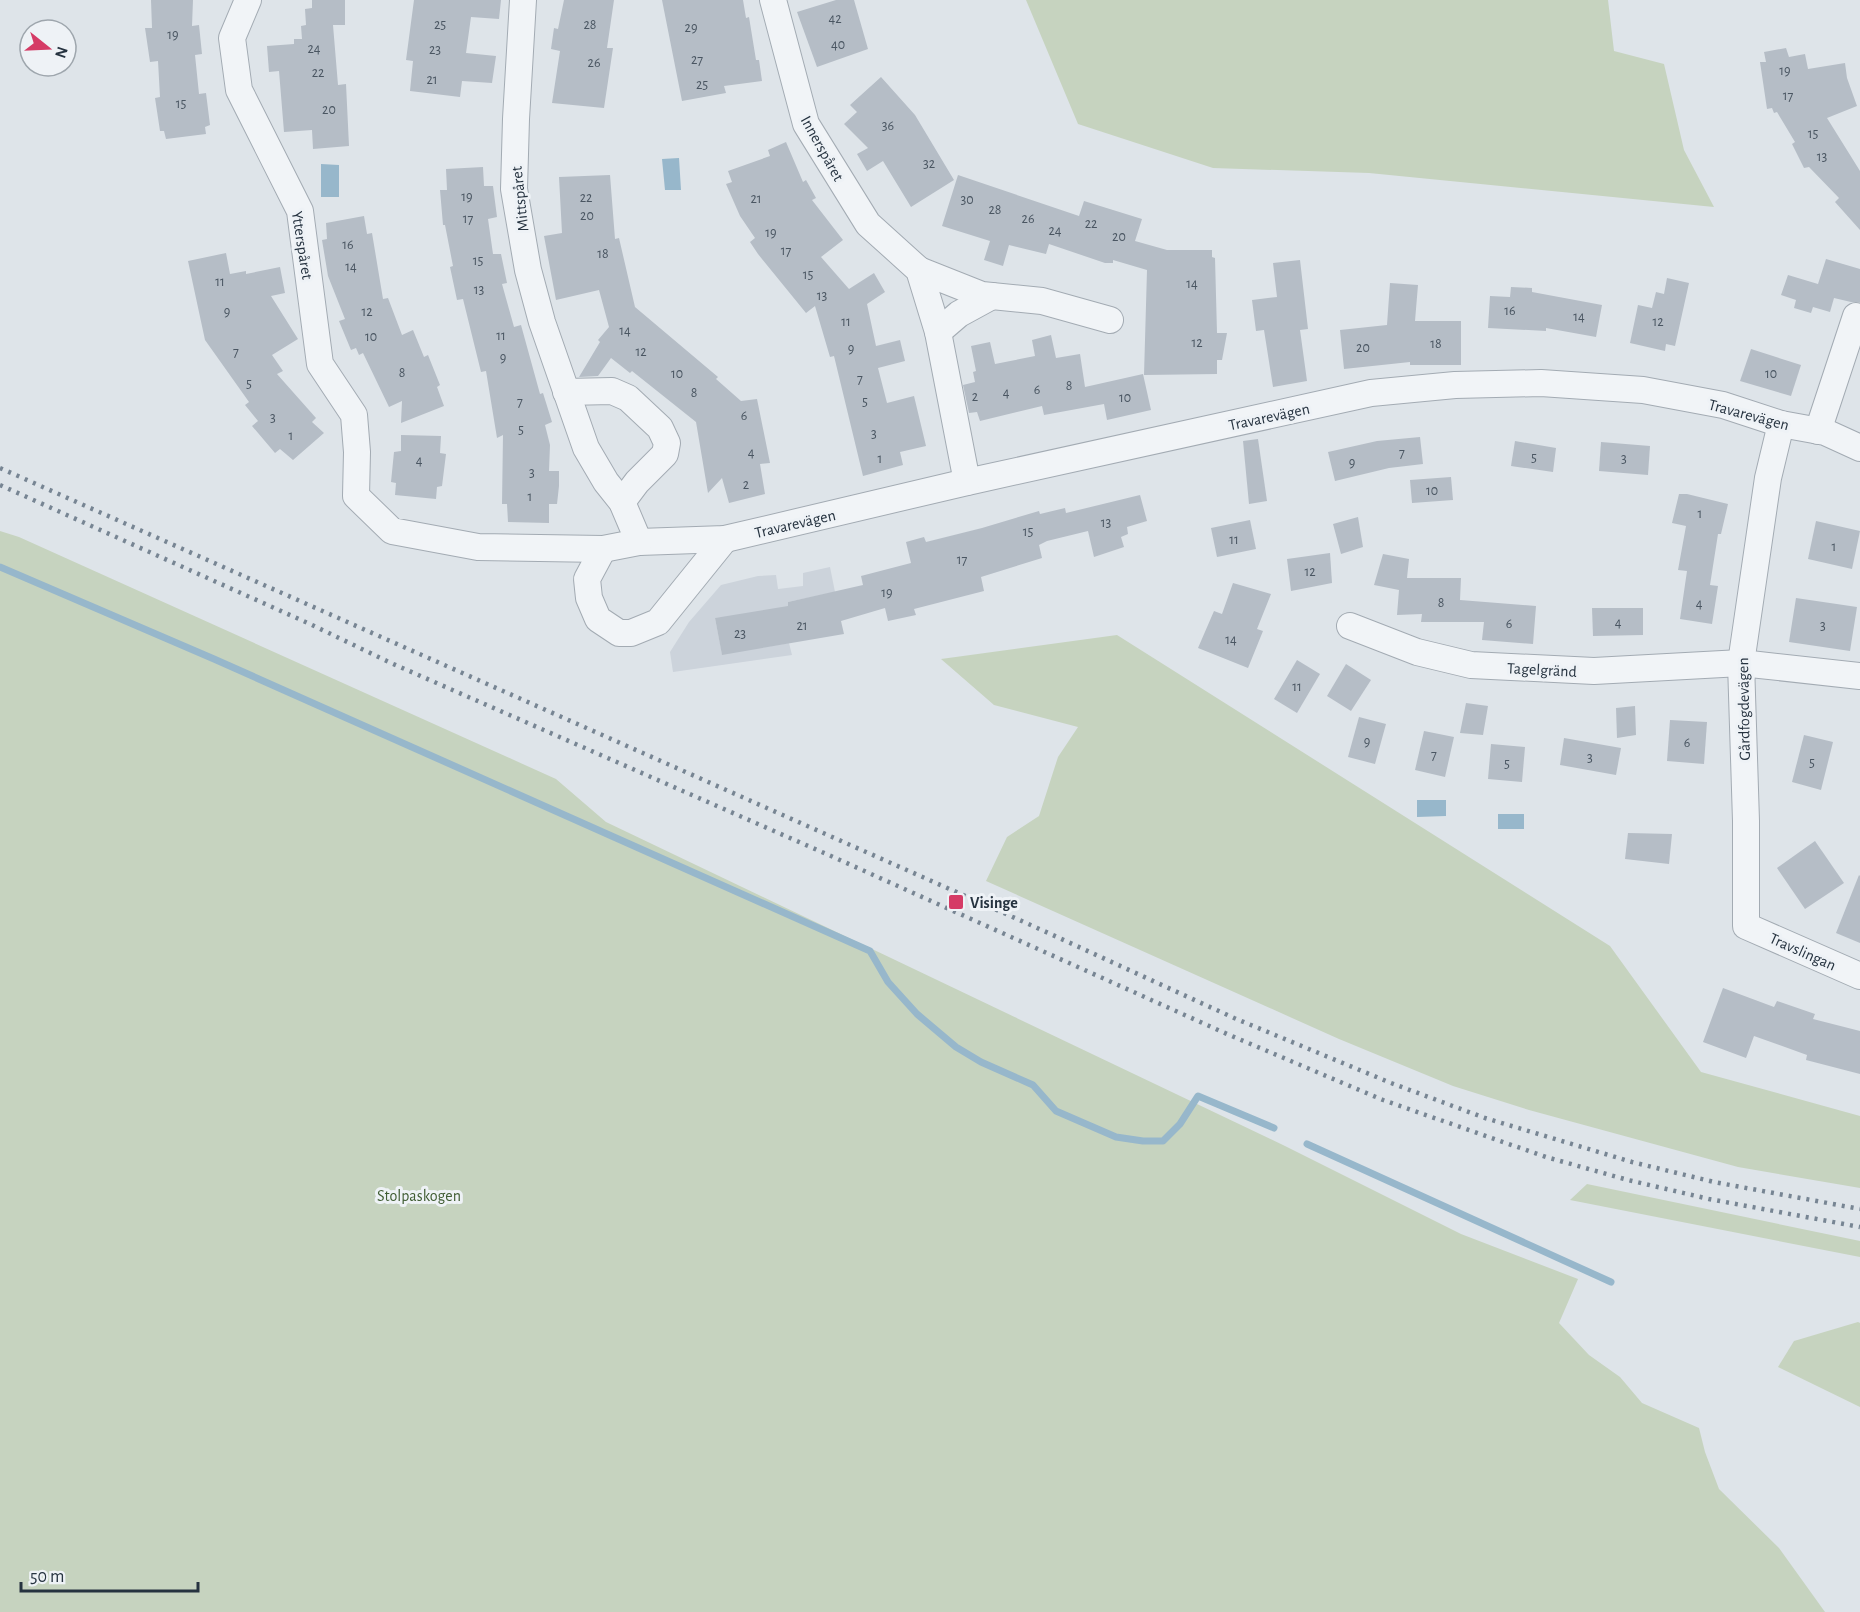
<svg xmlns="http://www.w3.org/2000/svg" width="1860" height="1612" font-family="'Alegreya Sans',sans-serif">
  <rect width="100%" height="100%" fill="#dee4e9"/>
  <path fill="#ccd3db" d="M830,567L835,592L788,602L789,613L715,618L722,654L789,643L792,655L673,672L670,652L689,622L721,585L758,576L776,575L778,589L803,586V573Z"/>
  <g fill="#c6d3bf">
    <path d="M1026,0H1608L1614,51L1664,64L1684,150L1714,207L1369,173L1213,168L1078,124Z"/>
    <path d="M0,531L19,537L556,779L606,822L1285,1146L1461,1234L1578,1279L1559,1323L1589,1355L1620,1377L1642,1403L1699,1428L1705,1452L1719,1489L1779,1548L1825,1612H0Z"/>
    <path d="M1117,635L1610,946L1701,1072L1860,1116V1188L1738,1167L1529,1110L1453,1086L1339,1039L986,881L1007,837L1039,816L1058,757L1078,727L994,705L941,659Z"/>
    <path d="M1587,1184L1860,1241V1257L1570,1200Z"/>
    <path d="M1858,1322L1860,1323V1407L1778,1367L1794,1341Z"/>
  </g>
  <g fill="#97b7cb">
    <path d="M679,158L681,190H665L662,159Z"/>
    <path d="M321,164L339,165V197H321Z"/>
    <path d="M1417,800H1446V816L1417,817Z"/>
    <rect x="1498" y="814" width="26" height="15"/>
  </g>
  <g fill="none" stroke-linecap="round" stroke-linejoin="round">
    <g stroke="#97b7cb" stroke-width="7">
      <path d="M0,567L214,659L870,951L888,982L917,1014L956,1047L981,1062L1033,1085L1056,1111L1116,1137L1143,1141H1163L1180,1124L1198,1096L1274,1128"/>
      <path d="M1307,1144L1611,1282"/>
    </g>
  </g>
  <g fill="#b5bdc6">
    <path d="M151,0H193L192,26L199,25L202,54L195,55L199,94L206,93L210,125L205,127L206,134L166,139L164,131H160L155,98L160,97L158,61L150,62L145,28H152Z"/>
    <path d="M312,0H345V25H333L338,85L346,84L349,146L313,149L312,130L284,132L279,71L269,72L267,46L294,44V39H302L301,26L306,25L305,9L312,8Z"/>
    <path d="M414,0H501L499,19L471,17L466,53L496,56L492,83L462,81L460,97L410,91L413,61L406,60Z"/>
    <path d="M564,0H614L607,48H613L604,108L552,103L560,51L551,49L554,28L558,29Z"/>
    <path d="M662,0H743L746,18L749,17L756,60H759L762,81L724,86L726,93L682,101Z"/>
    <path d="M836,0H854L868,49L817,67L797,12Z"/>
    <path d="M1786,48L1789,57L1805,54L1808,69L1845,63L1847,78L1857,106L1827,118L1860,171V230L1835,202L1839,198L1809,167L1804,168L1792,144L1795,142L1777,112L1774,113L1772,108L1767,109L1760,62H1766L1764,52Z"/>
    <path d="M881,77L915,115L954,180L911,207L883,161L867,171L857,154L868,148L844,124L857,112L850,105Z"/>
    <path d="M786,142L803,182L806,180L816,198L812,200L843,240L821,257L849,289L874,273L885,292L867,304L876,346L900,340L905,361L878,368L887,403L914,396L926,446L900,452L903,465L863,476L834,356L830,357L815,306L806,313L758,254L750,242L755,238L740,216L726,184L732,182L728,171L770,156L768,150Z"/>
    <path d="M483,167L484,186H493L497,217L488,219L493,254H501L507,283L502,284L514,327L521,325L540,394L543,393L552,422L545,425L550,445L549,471H559V486L557,504H549V523L508,522L507,504H502L503,435L497,438L486,371L481,372L463,299L457,300L450,267L453,266L445,225H443L440,190H447L446,169Z"/>
    <path d="M610,175L615,239L619,238L635,307L718,377L716,379L741,401L757,399L770,463L760,464L765,494L729,503L722,478L708,493L696,422L632,371L630,373L611,358L598,376L579,377L600,342L598,340L609,327L599,290L556,300L544,236L562,233L559,177Z"/>
    <path d="M958,175L1079,216L1084,201L1142,219L1135,241L1167,250H1212V257L1215,258L1217,333H1227L1222,360H1217V374L1144,375L1147,270L1113,260V263H1105L1049,244L1046,254L1009,245L1003,266L984,260L990,241L942,226Z"/>
    <path d="M364,216L367,234L372,233L383,299L388,298L402,335L413,330L424,357L428,355L440,385L437,387L444,406L401,423L402,401L389,407L363,353L359,355L356,348L351,350L339,321L345,319L328,276L322,240L327,239L326,223Z"/>
    <path d="M226,253L230,274L246,271V274L280,267L285,293L271,296L298,339L272,355L283,371L277,374L316,418L312,422L324,433L293,460L280,449L275,453L252,426L258,421L245,405L249,402L205,340L188,261Z"/>
    <path d="M1826,259L1860,269V302H1851L1834,298L1830,312L1813,307L1811,313L1794,308L1796,300L1781,295L1788,275L1818,284Z"/>
    <path d="M1300,260L1308,329L1300,330L1307,381L1273,387L1264,330L1256,331L1252,300L1277,297L1273,263Z"/>
    <path d="M1667,278L1689,283L1675,346L1666,344L1665,351L1630,343L1638,305L1652,308L1656,292L1664,294Z"/>
    <path d="M1390,283L1418,285L1415,321H1461V365H1410V362L1344,369L1340,330L1387,325Z"/>
    <path d="M1511,287L1532,288V292L1602,305L1596,337L1546,328V331L1488,328L1490,296L1510,297Z"/>
    <path d="M1051,335L1056,358L1080,354L1085,387L1143,374L1151,410L1107,420L1104,404L1044,415L1042,406L980,421L977,412L969,413L963,385L975,382L973,372L976,371L971,346L990,342L995,364L1035,356L1032,340Z"/>
    <path d="M1751,349L1801,365L1791,396L1740,381Z"/>
    <path d="M401,435L441,436L440,453L446,454L442,486L437,487L436,499L395,495L396,483L391,482L394,452L401,451Z"/>
    <path d="M1420,437L1423,464L1389,468L1335,481L1328,452L1377,441Z"/>
    <path d="M1258,439L1267,501L1249,504L1243,441Z"/>
    <path d="M1515,441L1556,448L1553,472L1511,466Z"/>
    <path d="M1601,442L1650,446L1648,475L1599,471Z"/>
    <path d="M1451,477L1453,500L1412,503L1410,480Z"/>
    <path d="M1679,494H1687L1728,504L1721,534H1718L1710,585L1718,586L1712,624L1680,619L1687,571L1678,570L1686,526L1672,523Z"/>
    <path d="M1140,495L1147,521L1127,527L1128,534L1121,537L1124,547L1094,557L1088,531L1047,541L1039,545L1042,558L981,577L984,591L914,609L916,615L888,621L885,608L841,621L844,634L722,655L715,618L788,606V602L863,585L861,576L911,563L906,542L924,537L926,542L982,528L1039,511L1040,514L1065,508L1066,513Z"/>
    <path d="M1358,517L1363,547L1341,554L1333,524Z"/>
    <path d="M1250,520L1256,549L1217,557L1211,528Z"/>
    <path d="M1816,521L1860,531L1852,569L1808,559Z"/>
    <path d="M1330,553L1332,583L1291,591L1287,559Z"/>
    <path d="M1383,554L1409,559L1407,578H1461L1460,600L1536,606L1533,644L1482,640L1484,622H1421L1422,614L1397,615L1399,590L1374,585Z"/>
    <path d="M1233,583L1271,594L1257,629L1263,631L1248,668L1198,648L1214,611L1222,614Z"/>
    <path d="M1796,598L1857,607L1850,651L1789,642Z"/>
    <path d="M1592,608H1643V635L1593,636Z"/>
    <path d="M1297,660L1320,674L1297,713L1274,699Z"/>
    <path d="M1346,664L1371,680L1351,711L1327,696Z"/>
    <path d="M1466,703L1488,706L1483,735L1460,733Z"/>
    <path d="M1635,706L1636,735L1617,738L1616,708Z"/>
    <path d="M1359,717L1386,724L1375,764L1348,757Z"/>
    <path d="M1670,720L1707,722L1704,764L1667,761Z"/>
    <path d="M1424,731L1454,737L1445,777L1415,770Z"/>
    <path d="M1804,735L1833,742L1821,790L1792,782Z"/>
    <path d="M1564,738L1621,748L1616,775L1560,765Z"/>
    <path d="M1491,744L1525,747L1522,782L1488,779Z"/>
    <path d="M1628,833L1672,834L1669,864L1625,859Z"/>
    <path d="M1815,841L1844,883L1805,909L1777,868Z"/>
    <path d="M1859,875L1860,876V943L1836,933Z"/>
    <path d="M1723,988L1774,1007L1777,1001L1815,1014L1813,1019L1860,1031V1074L1806,1060L1807,1055L1754,1036L1746,1058L1703,1042Z"/>
  </g>
  <g fill="none" stroke-linecap="round" stroke-linejoin="round">
    <g stroke="#a3abb3" stroke-width="28">
      <g id="street">
        <path d="M248,0L232,38L239,90L300,211L320,364L354,415L357,452L356,496L392,531L478,547L603,549L639,542L725,539L967,482L1371,393L1455,385L1541,383L1643,390L1723,405L1781,424L1825,432L1860,448"/>
        <path d="M523,0L516,119L514,189L528,270L542,322L586,448L606,482L622,502L639,542"/>
        <path d="M773,0L806,124L868,224L919,270L938,332L967,482"/>
        <path d="M919,270L982,295L1042,301L1110,320"/>
        <path d="M938,332L959,314L992,296"/>
        <path d="M566,392L612,391L628,398L660,428L667,443L665,454L637,482L622,502"/>
        <path d="M1781,424L1768,478L1741,663L1746,821V926L1860,976"/>
        <path d="M1818,431L1856,316"/>
        <path d="M603,549L587,579L589,598L598,619L619,633H631L658,622L725,539"/>
        <path d="M1350,626L1417,652L1471,665L1594,671L1741,663L1860,676"/>
      </g>
    </g>
    <use href="#street" stroke="#f1f4f7" stroke-width="26"/>
    <g stroke="#778593" stroke-width="4.5" stroke-dasharray="3 6" stroke-linecap="butt">
      <path d="M0,468L1033,926L1234,1018L1391,1083L1485,1118L1632,1162L1714,1182L1860,1209"/>
      <path d="M0,485L310,624L391,663L831,856L1227,1034L1383,1100L1546,1157L1628,1180L1709,1199L1860,1227"/>
    </g>
  </g>
  <rect fill="#d53b66" stroke="#eef2f6" stroke-width="2" x="948" y="894" width="16" height="16" rx="3"/>
  <g text-anchor="middle" stroke-width="6" stroke-linejoin="round" paint-order="stroke">
    <g font-size="14" fill="#4a5662">
      <text x="835" y="23">42</text>
      <text x="440" y="29">25</text>
      <text x="590" y="29">28</text>
      <text x="691" y="32">29</text>
      <text x="173" y="39">19</text>
      <text x="838" y="49">40</text>
      <text x="314" y="53">24</text>
      <text x="435" y="54">23</text>
      <text x="697" y="64">27</text>
      <text x="594" y="67">26</text>
      <text x="1785" y="75">19</text>
      <text x="318" y="77">22</text>
      <text x="432" y="84">21</text>
      <text x="702" y="89">25</text>
      <text x="1788" y="100">17</text>
      <text x="181" y="108">15</text>
      <text x="329" y="114">20</text>
      <text x="888" y="130">36</text>
      <text x="1813" y="138">15</text>
      <text x="1822" y="161">13</text>
      <text x="929" y="168">32</text>
      <text x="467" y="201">19</text>
      <text x="586" y="202">22</text>
      <text x="756" y="203">21</text>
      <text x="967" y="204">30</text>
      <text x="995" y="214">28</text>
      <text x="587" y="220">20</text>
      <text x="468" y="223">17</text>
      <text x="1028" y="223">26</text>
      <text x="1091" y="228">22</text>
      <text x="1055" y="235">24</text>
      <text x="771" y="237">19</text>
      <text x="1119" y="241">20</text>
      <text x="348" y="249">16</text>
      <text x="786" y="255">17</text>
      <text x="603" y="258">18</text>
      <text x="478" y="265">15</text>
      <text x="351" y="271">14</text>
      <text x="808" y="279">15</text>
      <text x="220" y="286">11</text>
      <text x="1192" y="288">14</text>
      <text x="479" y="294">13</text>
      <text x="822" y="300">13</text>
      <text x="1510" y="315">16</text>
      <text x="227" y="316">9</text>
      <text x="367" y="316">12</text>
      <text x="1579" y="321">14</text>
      <text x="846" y="326">11</text>
      <text x="1658" y="326">12</text>
      <text x="625" y="335">14</text>
      <text x="501" y="340">11</text>
      <text x="371" y="341">10</text>
      <text x="1197" y="347">12</text>
      <text x="1436" y="348">18</text>
      <text x="1363" y="352">20</text>
      <text x="851" y="353">9</text>
      <text x="236" y="356">7</text>
      <text x="641" y="356">12</text>
      <text x="503" y="362">9</text>
      <text x="402" y="377">8</text>
      <text x="677" y="378">10</text>
      <text x="1771" y="378">10</text>
      <text x="860" y="383">7</text>
      <text x="249" y="388">5</text>
      <text x="1069" y="390">8</text>
      <text x="1037" y="394">6</text>
      <text x="694" y="397">8</text>
      <text x="1006" y="397">4</text>
      <text x="975" y="401">2</text>
      <text x="1125" y="402">10</text>
      <text x="520" y="406">7</text>
      <text x="865" y="406">5</text>
      <text x="744" y="420">6</text>
      <text x="273" y="422">3</text>
      <text x="521" y="434">5</text>
      <text x="874" y="438">3</text>
      <text x="291" y="440">1</text>
      <text x="751" y="457">4</text>
      <text x="1402" y="457">7</text>
      <text x="1534" y="462">5</text>
      <text x="880" y="463">1</text>
      <text x="1624" y="463">3</text>
      <text x="419" y="465">4</text>
      <text x="1352" y="467">9</text>
      <text x="532" y="477">3</text>
      <text x="746" y="489">2</text>
      <text x="1432" y="495">10</text>
      <text x="530" y="501">1</text>
      <text x="1700" y="518">1</text>
      <text x="1106" y="527">13</text>
      <text x="1028" y="536">15</text>
      <text x="1234" y="544">11</text>
      <text x="1834" y="551">1</text>
      <text x="962" y="564">17</text>
      <text x="1310" y="576">12</text>
      <text x="887" y="597">19</text>
      <text x="1441" y="607">8</text>
      <text x="1699" y="608">4</text>
      <text x="1618" y="627">4</text>
      <text x="1509" y="628">6</text>
      <text x="802" y="630">21</text>
      <text x="1823" y="630">3</text>
      <text x="740" y="638">23</text>
      <text x="1231" y="644">14</text>
      <text x="1297" y="691">11</text>
      <text x="1367" y="746">9</text>
      <text x="1687" y="747">6</text>
      <text x="1434" y="759">7</text>
      <text x="1590" y="762">3</text>
      <text x="1812" y="767">5</text>
      <text x="1507" y="768">5</text>
    </g>
    <g font-size="16" fill="#263340" stroke="#eef2f6">
      <text transform="translate(823 148) rotate(61)" y="6">Innerspåret</text>
      <text transform="translate(519 199) rotate(-96)" y="6">Mittspåret</text>
      <text transform="translate(303 245) rotate(81)" y="6">Ytterspåret</text>
      <text transform="translate(1749 414) rotate(15)" y="6">Travarevägen</text>
      <text transform="translate(1269 416) rotate(-12)" y="6">Travarevägen</text>
      <text transform="translate(795 523) rotate(-13)" y="6">Travarevägen</text>
      <text transform="translate(1542 669) rotate(3)" y="6">Tagelgränd</text>
      <text transform="translate(1743 709) rotate(-91)" y="6">Gårdfogdevägen</text>
      <text transform="translate(1803 951) rotate(24)" y="6">Travslingan</text>
    </g>
    <g font-size="16" font-weight="bold" fill="#263340" stroke="#eef2f6" text-anchor="start">
      <text x="970" y="908">Visinge</text>
    </g>
    <g font-size="16" fill="#405d33" stroke="#eef2f6">
      <text x="419" y="1201">Stolpaskogen</text>
    </g>
  </g>
  <g transform="translate(48 48) rotate(108)"><circle r="28" fill="#eef2f6" stroke="#9ea6ad" stroke-width="1.5"/>
  <path d="M0-4.5L10 22L0 15L-10 22Z" fill="#d53b66"/>
  <text y="-9" font-size="16" font-weight="bold" text-anchor="middle" fill="#263340">N</text>
  </g>
  <path d="M21 1582v9h177v-9" fill="none" stroke="#263340" stroke-width="3"/>
  <text x="30" y="1582" font-size="18" fill="#263340" stroke="#eef2f6" stroke-width="4.5" paint-order="stroke">50 m</text>
</svg>
